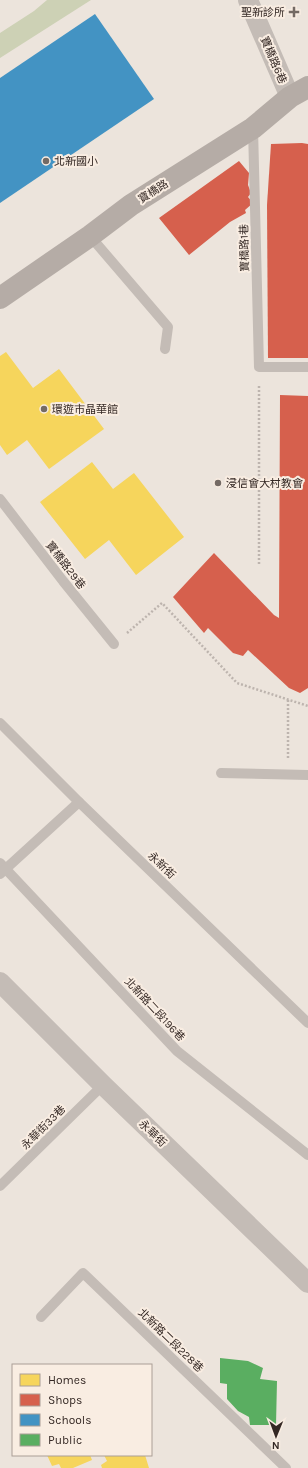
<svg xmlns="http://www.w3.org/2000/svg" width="308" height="1468" font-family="Karla,'Noto Sans TC',sans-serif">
  <rect width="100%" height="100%" fill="#ece4dc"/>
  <path fill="#cdd1b5" d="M47,0H91L0,58V33L34,11Z"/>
  <g fill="#f6d55c">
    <path d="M6,352L33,388L59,369L104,429L49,469L27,440L7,455L0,445V356Z"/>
    <path d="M92,462L113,489L134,473L184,537L136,575L109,540L85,559L40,502Z"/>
    <path d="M47,1455H90L92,1460L73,1468H61L59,1464L52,1466Z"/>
    <path d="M104,1455H145L149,1468H102L101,1465L107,1461Z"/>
  </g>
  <g fill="#d6604d">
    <path d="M302,143L308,144V358H268L267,205L271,144Z"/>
    <path d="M239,161L249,173L248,185L251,193L248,197L253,203L245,210L246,213L230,222L189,255L159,218Z"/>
    <path d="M280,395L308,396V688L300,693L289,688L248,650L243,656L233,653L208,628L204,633L173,597L214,553L274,615L279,618Z"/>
  </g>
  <path fill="#4393c3" d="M95,14L154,99L0,203V78Z"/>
  <path fill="#5aae61" d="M220,1358L248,1361L263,1368L260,1379L277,1381L276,1425H250L249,1417L238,1411L227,1399V1384L220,1383Z"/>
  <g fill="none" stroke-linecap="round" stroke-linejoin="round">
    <g stroke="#bdb4ae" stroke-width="2.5" stroke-dasharray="2 2" stroke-linecap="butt">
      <path d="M259,564V384"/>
      <path d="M127,633L162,603L237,683L308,706"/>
      <path d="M288,700V758"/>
    </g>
    <g stroke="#c4bcb6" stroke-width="10">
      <path d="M253,128L259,367H308"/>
      <path d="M90,236L168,327L165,349"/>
      <path d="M0,499L63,581L114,644"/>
      <path d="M0,723L79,802L308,1023"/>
      <path d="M221,773L308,775"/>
      <path d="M0,863L177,1051L308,1155"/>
      <path d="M0,874L79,802"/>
      <path d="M0,1186L103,1085"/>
      <path d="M41,1317L83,1273L286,1468"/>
    </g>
    <g stroke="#c4bcb6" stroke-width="20">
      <path d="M248,0L290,97"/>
      <path d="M0,982L103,1085L308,1283"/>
    </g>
    <path stroke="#b5aca6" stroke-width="22" d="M0,298L90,236L131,205L253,128L290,97L308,87"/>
  </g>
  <g fill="#746a64" stroke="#f9ede2" stroke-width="1.5">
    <path d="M292 6h4v4h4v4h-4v4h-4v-4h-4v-4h4z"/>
    <circle cx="46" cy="161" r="4"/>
    <circle cx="44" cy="409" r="4"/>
    <circle cx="218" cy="483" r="4"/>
  </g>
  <g text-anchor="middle" stroke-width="4" stroke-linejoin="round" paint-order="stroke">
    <g font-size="11" fill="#342824" stroke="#f9ede2" text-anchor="start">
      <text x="285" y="16" text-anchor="end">聖新診所</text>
      <text x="54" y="165">北新國小</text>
      <text x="52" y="413">環遊市晶華館</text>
      <text x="226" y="487">浸信會大村教會</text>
    </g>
    <g font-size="11" fill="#342824" stroke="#f9ede2">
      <text transform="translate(274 60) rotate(67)" y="4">寶橋路6巷</text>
      <text transform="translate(153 191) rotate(-32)" y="4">寶橋路</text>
      <text transform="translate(244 248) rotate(-91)" y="4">寶橋路1巷</text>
      <text transform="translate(66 565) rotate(52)" y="4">寶橋路29巷</text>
      <text transform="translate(162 865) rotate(44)" y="4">永新街</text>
      <text transform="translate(155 1009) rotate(47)" y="4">北新路二段196巷</text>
      <text transform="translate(43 1127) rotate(-45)" y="4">永華街33巷</text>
      <text transform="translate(153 1133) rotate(44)" y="4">永華街</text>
      <text transform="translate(171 1340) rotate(44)" y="4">北新路二段228巷</text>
    </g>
  </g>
  <rect x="12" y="1364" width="140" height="92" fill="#f9ede2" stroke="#aa9e96"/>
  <rect x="20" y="1374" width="20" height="12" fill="#f6d55c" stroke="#aa9e96"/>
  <text x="48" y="1384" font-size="12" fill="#342824">Homes</text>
  <rect x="20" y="1394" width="20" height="12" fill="#d6604d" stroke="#aa9e96"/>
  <text x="48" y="1404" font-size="12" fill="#342824">Shops</text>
  <rect x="20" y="1414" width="20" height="12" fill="#4393c3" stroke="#aa9e96"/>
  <text x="48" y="1424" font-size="12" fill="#342824">Schools</text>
  <rect x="20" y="1434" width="20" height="12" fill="#5aae61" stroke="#aa9e96"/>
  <text x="48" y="1444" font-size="12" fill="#342824">Public</text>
  <g transform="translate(276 1436) rotate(181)" stroke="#f9ede2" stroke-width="3" paint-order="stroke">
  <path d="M0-3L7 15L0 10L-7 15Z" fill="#342824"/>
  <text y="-6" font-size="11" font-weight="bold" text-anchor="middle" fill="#342824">N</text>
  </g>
</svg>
